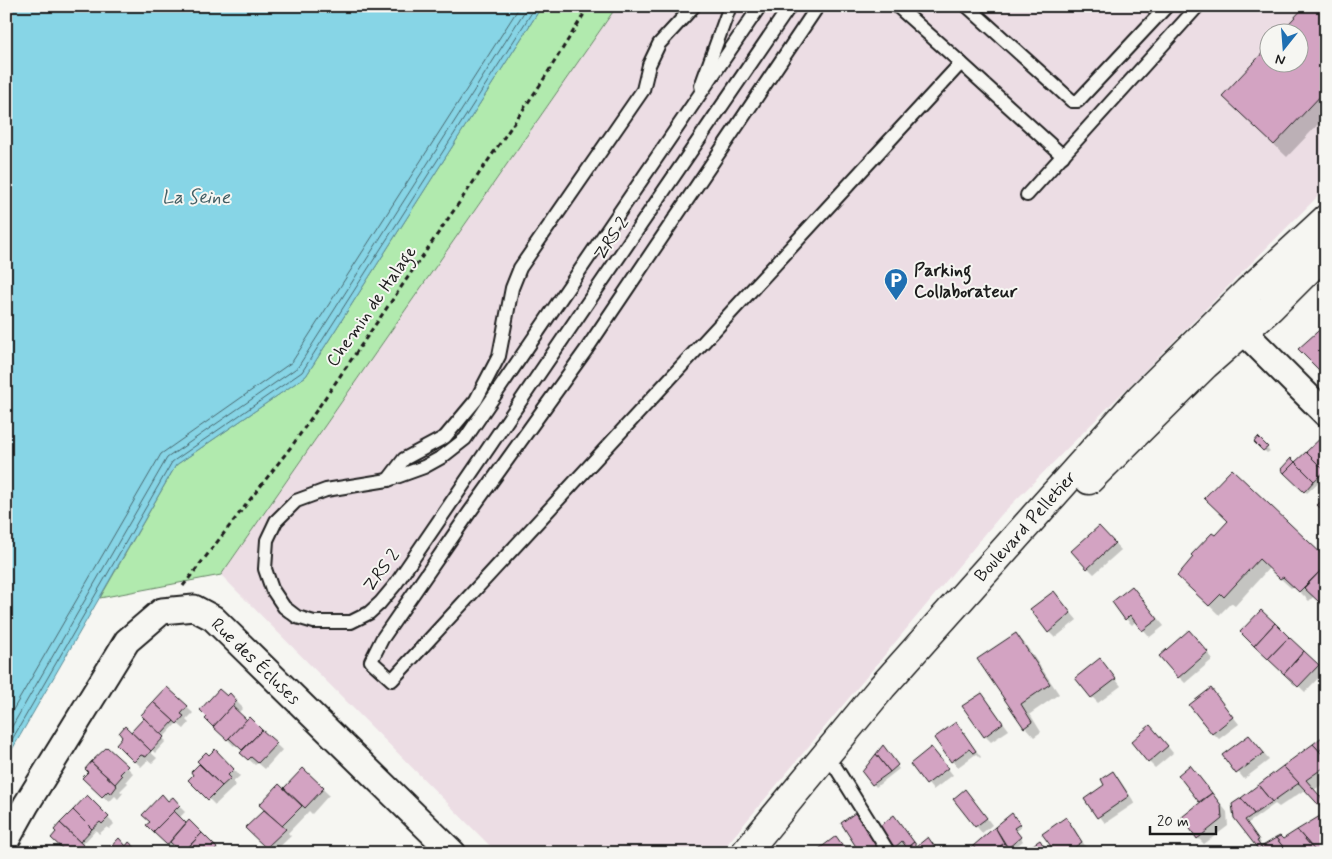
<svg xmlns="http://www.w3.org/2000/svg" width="1332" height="859" font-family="Mynerve,sans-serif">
  <rect width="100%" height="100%" fill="#f6f6f2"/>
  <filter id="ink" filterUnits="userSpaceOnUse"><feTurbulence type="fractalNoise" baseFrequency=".02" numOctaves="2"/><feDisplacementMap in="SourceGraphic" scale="10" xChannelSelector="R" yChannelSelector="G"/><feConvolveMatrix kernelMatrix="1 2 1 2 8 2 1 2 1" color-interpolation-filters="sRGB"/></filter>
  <g filter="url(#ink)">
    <path fill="#ecdde4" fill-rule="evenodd" d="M617,6H1326V188L1001,515L720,853H497L221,575ZM1270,32H1300V62H1270Z"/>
    <path fill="#b1eaae" stroke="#668365" d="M542,6H617L221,575L100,598L176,465L306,376Z"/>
    <path fill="#87d5e6" stroke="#5c8b95" d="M6,6H542L306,376L176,465L6,760Z"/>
    <g fill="#0003">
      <path d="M1306,6H1323L1326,9V116L1287,157L1236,109L1270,62H1300V32H1282Z"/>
      <path d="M1325,436L1326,475L1307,493L1282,469L1295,464Z"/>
      <path d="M1258,439L1270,451L1267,453L1255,442Z"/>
      <path d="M1106,534L1121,550L1094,574L1088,568Z"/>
      <path d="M1216,536L1326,560V607L1314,596L1309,601L1294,586L1291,588L1269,568L1235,606L1231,603L1219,615L1188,585Z"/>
      <path d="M1132,587L1164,626L1150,637L1136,621L1132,625L1126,619Z"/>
      <path d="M1054,592L1077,620L1055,638L1049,632Z"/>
      <path d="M1261,612L1324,672L1305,692L1242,632Z"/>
      <path d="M1016,634L1025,644L1059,694L1030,714L1041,732L1034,737L1025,727L979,659Z"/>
      <path d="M1195,638L1213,659L1185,683L1179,677Z"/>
      <path d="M1100,660L1121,686L1098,703L1092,697Z"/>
      <path d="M167,689L193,713L186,720L189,723L184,729L177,723L163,738L166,741L155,753L151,749L149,751L157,758L152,763L148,760L141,767L118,744L137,739L145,718Z"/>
      <path d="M982,694L1009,730L991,742L985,736Z"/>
      <path d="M230,695L243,708L238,713L247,721L249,719L282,750L265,769L258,763L255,765L242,753L245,750L236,743L234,746L207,719Z"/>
      <path d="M1217,696L1239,724L1219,739L1213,733Z"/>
      <path d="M956,724L981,757L980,758L976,754L958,767L952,761Z"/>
      <path d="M1157,733L1173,753L1155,768L1149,762Z"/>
      <path d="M1249,736L1269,760L1244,779L1224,755Z"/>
      <path d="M1326,736V782L1314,790L1306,789L1279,807L1275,804L1247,824L1261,843L1258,844L1262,849L1280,838L1283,841L1326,814V853H1267L1264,850L1262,851L1235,817Z"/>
      <path d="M107,748L133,773L126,781L128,783L120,791L123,793L118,799L115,796L109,802L84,778L90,772L87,769Z"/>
      <path d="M886,750L899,769L876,787L864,772Z"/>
      <path d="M215,751L240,776L233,782L236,785L215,805L190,780L195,775L192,772Z"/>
      <path d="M937,755L953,775L933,790L912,764Z"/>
      <path d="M303,770L329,795L312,814L309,811L288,833L291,836L273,853L247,828Z"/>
      <path d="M1113,773L1119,779L1135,803L1105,823L1086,799L1106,786Z"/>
      <path d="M1196,773L1227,812L1228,826L1204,844L1198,838L1201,803L1179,775Z"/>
      <path d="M87,797L114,824L109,829L107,827L99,834L96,830L82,845L87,850L85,853H69L55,830Z"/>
      <path d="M971,797L992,825L982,833L954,799Z"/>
      <path d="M172,799L185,812L179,818L186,825L189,822L221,853H184L173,844L170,847L160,838L168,802Z"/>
      <path d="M855,814L861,821L882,853H861Z"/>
      <path d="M1012,815L1021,827L1016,831L1023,841L1008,853H967Z"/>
      <path d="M894,816L918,847L938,853H906L904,851L902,853H894L892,850Z"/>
      <path d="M1066,819L1072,825L1087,849L1082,853H1057Z"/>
    </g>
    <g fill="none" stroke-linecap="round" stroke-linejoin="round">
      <g stroke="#47666d" stroke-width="1">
        <path d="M6,722L161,454L292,362L520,6"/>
        <path d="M6,737L167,458L298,367L528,6"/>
        <path d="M6,750L172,462L302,372L536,6"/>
      </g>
    </g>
    <g fill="#d3a3c2" stroke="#1c1c1c">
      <path d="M1305,6L1326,7V90L1274,145L1222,96L1270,45V62H1300V32H1281Z"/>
      <path d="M1326,324V377L1298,349Z"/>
      <path d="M1325,434L1326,469L1325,471L1306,452Z"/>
      <path d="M1258,437L1268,447L1263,451L1254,442Z"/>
      <path d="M1306,452L1325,471L1314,481L1295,462Z"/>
      <path d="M1291,458L1295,462L1284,473L1281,469Z"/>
      <path d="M1295,462L1314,481L1304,492L1284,473Z"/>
      <path d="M1232,469L1326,558V565L1299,592L1283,577L1280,579L1259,559L1224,597L1221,594L1209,606L1177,576L1193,557L1191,555L1212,533L1215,535L1228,521L1204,498Z"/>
      <path d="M1326,497V514L1317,505Z"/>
      <path d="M1099,526L1115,543L1087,569L1071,551Z"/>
      <path d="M1326,565V594L1319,602L1304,588Z"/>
      <path d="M1132,586L1158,619L1142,631L1130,615L1125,620L1112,602Z"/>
      <path d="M1054,591L1071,613L1048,633L1030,609Z"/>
      <path d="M1326,594V609L1319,602Z"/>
      <path d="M1261,610L1275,623L1254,646L1240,632Z"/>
      <path d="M1275,623L1289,637L1268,659L1254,646Z"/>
      <path d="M1189,630L1208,652L1178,678L1159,656Z"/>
      <path d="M1016,633L1050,684L1021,704L1032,722L1024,728L977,659Z"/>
      <path d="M1289,637L1304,651L1284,674L1268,659Z"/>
      <path d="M1304,651L1319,665L1298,687L1284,674Z"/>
      <path d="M1100,658L1116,679L1091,698L1075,678Z"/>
      <path d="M167,687L188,706L181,714L184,716L177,724L153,702Z"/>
      <path d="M1211,688L1233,717L1212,734L1189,705Z"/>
      <path d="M219,689L227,696L230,693L237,701L213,727L205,719L207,717L200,710Z"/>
      <path d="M982,693L1003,723L984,737L962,706Z"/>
      <path d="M153,702L174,721L161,735L141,715Z"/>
      <path d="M232,706L247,720L227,740L213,727Z"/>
      <path d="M249,717L262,730L242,750L229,738Z"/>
      <path d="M144,718L164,737L151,751L131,732Z"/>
      <path d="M956,722L976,751L973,753L969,749L951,762L934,738Z"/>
      <path d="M1150,725L1168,746L1148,763L1131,742Z"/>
      <path d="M125,726L151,751L146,757L141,755L134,762L116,744L122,737L119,733Z"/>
      <path d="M262,730L277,743L258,763L251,757L248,760L240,753Z"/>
      <path d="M1326,734V745L1319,751L1313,744Z"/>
      <path d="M1249,735L1264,753L1236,774L1222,755Z"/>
      <path d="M1313,744L1326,758V766L1306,780L1326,803V813L1283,766Z"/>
      <path d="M883,745L898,765L890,772L876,754Z"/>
      <path d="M1326,745V758L1319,751Z"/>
      <path d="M107,747L128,766L120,774L122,776L115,784L91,762Z"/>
      <path d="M931,747L948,768L926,785L910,764Z"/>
      <path d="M215,749L234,769L228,775L231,778L222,786L197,761L206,752L209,755Z"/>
      <path d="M876,754L890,772L872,785L862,772Z"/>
      <path d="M91,762L117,786L111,794L108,791L102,797L82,778L88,772L85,769Z"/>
      <path d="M199,764L222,786L208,800L188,780L193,775L191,772Z"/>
      <path d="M1190,765L1212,793L1199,802L1178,775Z"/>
      <path d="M1283,766L1299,783L1272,802L1258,785Z"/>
      <path d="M303,768L324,788L305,808L284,788Z"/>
      <path d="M1113,771L1129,796L1097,818L1084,799L1104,785L1101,779Z"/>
      <path d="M279,784L302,806L282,826L259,805Z"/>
      <path d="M1258,785L1272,802L1254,814L1241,798Z"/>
      <path d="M965,789L987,818L975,827L953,799Z"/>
      <path d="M1212,793L1221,805L1222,819L1197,839L1182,817Z"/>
      <path d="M162,794L168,801L173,797L180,805L153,832L146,825L150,822L142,815Z"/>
      <path d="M87,795L109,817L102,824L100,822L92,829L73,810Z"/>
      <path d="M1241,798L1254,814L1245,820L1259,840L1257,841L1261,847L1258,849L1234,818L1232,804Z"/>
      <path d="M73,810L92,829L80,842L60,823Z"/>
      <path d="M264,810L286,829L266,848L245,828Z"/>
      <path d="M174,811L186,823L167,845L153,832Z"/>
      <path d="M855,813L879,850L875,853H860L841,823Z"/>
      <path d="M1012,813L1020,824L1014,828L1021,837L1008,848L995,827Z"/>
      <path d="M1325,813L1326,849L1317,853L1297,830Z"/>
      <path d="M894,815L914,842L907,848L902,841L891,851L877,828Z"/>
      <path d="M1066,817L1082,842L1067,853H1056L1042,834Z"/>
      <path d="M189,820L202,833L182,853L170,842Z"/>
      <path d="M60,823L85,847L80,853H67L51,838L56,832L54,830Z"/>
      <path d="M995,827L1004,843L993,853H979L973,846Z"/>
      <path d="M1297,830L1317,853H1288L1276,838L1280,836L1283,839Z"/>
      <path d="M202,833L217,848L213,853H183Z"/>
      <path d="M836,836L848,853H815V852Z"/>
      <path d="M928,837L939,853H922L917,846Z"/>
      <path d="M119,838L126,846L129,842L137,849L134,853H105Z"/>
      <path d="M1276,838L1288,853H1265L1261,847Z"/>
      <path d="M1040,840L1048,853H1021Z"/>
      <path d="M914,842L922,853H904L903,851Z"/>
      <path d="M1004,843L1008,848L1002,853H993Z"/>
      <path d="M973,846L979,853H965Z"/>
    </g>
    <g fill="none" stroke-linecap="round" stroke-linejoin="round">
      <g stroke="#1c1c1c" stroke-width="16">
        <g id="service">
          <path d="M760,6L465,439L442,457L424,467L388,480L326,490L296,501L276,521L267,540L265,569L272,589L284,607L297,617L314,622H351L369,613L380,603L395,585L790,6"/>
          <path d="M818,6L586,350L469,513L382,639L371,661L392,680L961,63L1063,156"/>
          <path d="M897,6L961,63"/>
          <path d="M967,6L1072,101H1078L1167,6"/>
          <path d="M701,86L730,6"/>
          <path d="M1027,195L1198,6"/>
          <path d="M388,480L404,459L445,437L476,400L499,356L512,288L520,268L643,90L649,65L659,44L694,6"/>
          <path d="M836,768L889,853"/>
        </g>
      </g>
      <g stroke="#1c1c1c" stroke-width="29">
        <g id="minor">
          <path d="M1225,322L1243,331L1326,414"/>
          <path d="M6,841L26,805L127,641L162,611L194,608L213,618L453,853"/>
        </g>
      </g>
      <g stroke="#1c1c1c" stroke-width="31">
        <g id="secondary">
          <path d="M1089,480L1205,365L1270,308L1326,252"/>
          <path d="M745,853L882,687L1141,397L1248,291L1326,219"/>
        </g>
      </g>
      <path stroke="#1c1c1c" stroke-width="3" stroke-dasharray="5 4" stroke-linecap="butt" d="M183,586L294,443L540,85L589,6"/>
      <use href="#service" stroke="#f6f6f2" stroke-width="12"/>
      <use href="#minor" stroke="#f6f6f2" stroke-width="25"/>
      <use href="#secondary" stroke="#f6f6f2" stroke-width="28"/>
    </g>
  </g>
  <defs>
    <g id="parking-pin" transform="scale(1.25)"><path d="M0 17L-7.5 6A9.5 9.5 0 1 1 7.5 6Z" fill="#1f6fb2" stroke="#f6f6f2"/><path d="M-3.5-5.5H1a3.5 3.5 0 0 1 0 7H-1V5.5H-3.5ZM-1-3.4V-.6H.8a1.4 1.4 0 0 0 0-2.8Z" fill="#fff"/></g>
  </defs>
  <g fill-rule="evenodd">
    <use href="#parking-pin" x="896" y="280"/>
  </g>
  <g text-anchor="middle" stroke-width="4" stroke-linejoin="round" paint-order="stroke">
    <g font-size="18" fill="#1c1c1c" stroke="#f6f6f2">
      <text transform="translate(611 238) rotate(-56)" y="6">ZRS 2</text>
      <text transform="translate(371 306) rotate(-55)" y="6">Chemin de Halage</text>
      <text transform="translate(1025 526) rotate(-48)" y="6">Boulevard Pelletier</text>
      <text transform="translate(381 570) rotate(-53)" y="6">ZRS 2</text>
      <text transform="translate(256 661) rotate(44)" y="6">Rue des Écluses</text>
    </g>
    <g font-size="18" font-weight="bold" fill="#1c1c1c" stroke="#f6f6f2" text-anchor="start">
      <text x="914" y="276">Parking<tspan x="914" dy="21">Collaborateur</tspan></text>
    </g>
    <g font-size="19" font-style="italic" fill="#415d63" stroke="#f6f6f2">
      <text x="196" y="203">La Seine</text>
    </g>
  </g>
  <rect width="1332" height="859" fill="none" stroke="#f6f6f2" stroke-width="25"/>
  <rect x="12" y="12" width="1307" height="834" fill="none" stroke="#1c1c1c" stroke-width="2" filter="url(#ink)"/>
  <g transform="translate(1284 48) rotate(197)"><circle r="24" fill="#f6f6f2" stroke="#9f9f9c"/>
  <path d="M0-4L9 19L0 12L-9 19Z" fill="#1f6fb2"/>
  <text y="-8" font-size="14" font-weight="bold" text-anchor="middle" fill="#1c1c1c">N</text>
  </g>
  <path d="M1150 826v8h66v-8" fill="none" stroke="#1c1c1c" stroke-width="2.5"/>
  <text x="1157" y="826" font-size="15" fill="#1c1c1c" stroke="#f6f6f2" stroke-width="4" paint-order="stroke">20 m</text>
</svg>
